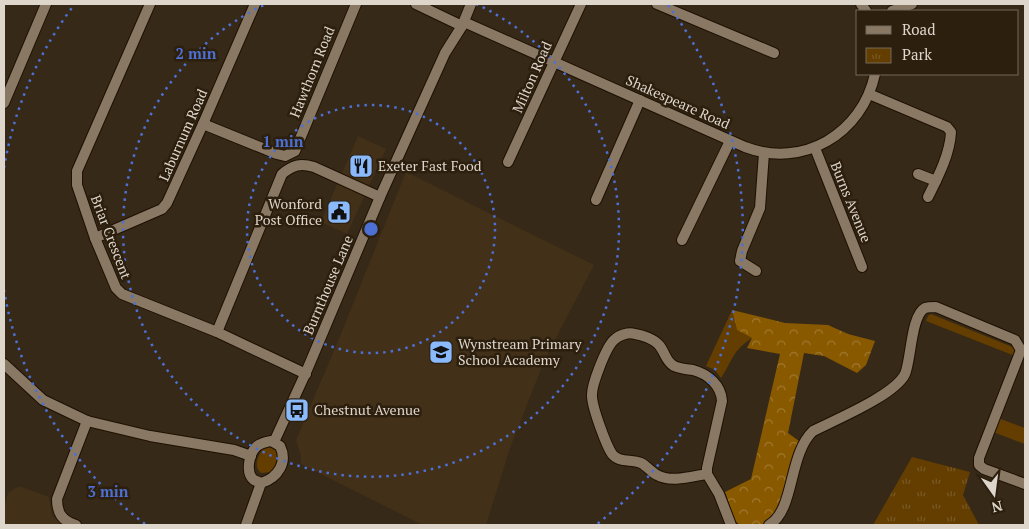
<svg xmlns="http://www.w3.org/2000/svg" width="1029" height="529" font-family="'PT Serif',serif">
  <defs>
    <pattern id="forest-crowns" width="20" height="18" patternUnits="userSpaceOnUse" patternTransform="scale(1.25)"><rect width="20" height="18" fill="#895900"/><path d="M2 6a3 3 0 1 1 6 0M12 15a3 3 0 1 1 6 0" fill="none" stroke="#9f7830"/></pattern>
    <pattern id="park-tufts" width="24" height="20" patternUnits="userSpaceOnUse" patternTransform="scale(1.25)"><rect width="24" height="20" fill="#633e00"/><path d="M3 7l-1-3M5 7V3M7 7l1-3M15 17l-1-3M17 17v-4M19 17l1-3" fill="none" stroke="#795924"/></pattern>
  </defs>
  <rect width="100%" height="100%" fill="#362917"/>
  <g fill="#423018">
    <path d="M358,136L386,149L347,234L321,222Z"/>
    <path d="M406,172L594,265L545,359L510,448L486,525H423L301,464V456L296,440L336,346Z"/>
    <path d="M19,486L49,497L52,515L61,525H4V507L8,493Z"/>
  </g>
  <g fill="#633e00">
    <path d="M732,310L737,330L752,338C732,351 733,360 721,378L715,370L706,366Z"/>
    <path d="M931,314L1015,348V356L926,321L928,316Z"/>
    <path d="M998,418L1025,428V444L993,432Z"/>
    <path d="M267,447C284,447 278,464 272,472L261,473C253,467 258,457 262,450Z"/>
  </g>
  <path fill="url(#forest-crowns)" d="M732,310L785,323L828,325L848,334L875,341L866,365L857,373L824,356L804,353L788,433L799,441C795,456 783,514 770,521C761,527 750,525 740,525L735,521L725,492L751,479L780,354L747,348L752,338L737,330Z"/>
  <path fill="url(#park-tufts)" d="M912,457L970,472L963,495L979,525H873Z"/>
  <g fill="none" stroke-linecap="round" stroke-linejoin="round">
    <g stroke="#1e1102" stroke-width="12">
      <g id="minor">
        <path d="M150,4L77,171V185L95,238L116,288L122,294L217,332L306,374"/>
        <path d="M416,4L462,26"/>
        <path d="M657,4L774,53"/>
        <path d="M861,4L866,11"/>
        <path d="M892,11L912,4"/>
        <path d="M464,22L745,147C803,169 862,134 875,74"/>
        <path d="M869,94L947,127L951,132C950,154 938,177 928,197"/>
        <path d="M4,103L46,4"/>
        <path d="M203,124L277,154L285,156L295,151L356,4"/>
        <path d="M815,148L862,267"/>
        <path d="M508,162L581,4"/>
        <path d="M918,174L936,181"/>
        <path d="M596,200L640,100"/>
        <path d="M95,238L162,209L167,203L203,124L255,4"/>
        <path d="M682,240L730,141"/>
        <path d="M756,271L740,261L742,251L760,208L764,153"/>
        <path d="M217,332L282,174C293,165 300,163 314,167L380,197"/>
        <path d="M1021,350L979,458V465L984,469L1025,484"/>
        <path d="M4,364L43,400L87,421L150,436L234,450L251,456"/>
        <path d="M271,441L280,446C288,462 278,478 261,483C259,482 256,481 254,480C245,473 249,454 256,447C260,443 266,442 271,441Z"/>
        <path d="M274,442L307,370L380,197L445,53L462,26L471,4"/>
        <path d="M707,474C693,476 671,483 657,475C651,472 647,466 641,463C631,459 619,463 612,454C606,445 592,407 592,396C591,386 606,347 614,340C619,335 628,332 635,334C642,335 654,339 659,345C665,352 666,362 674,366C681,369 686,369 693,370C708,374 721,385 722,401L707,468V474L719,494L731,525"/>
        <path d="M76,525C62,521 57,513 57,499L87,421"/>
        <path d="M246,525L261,483"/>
        <path d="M769,525C795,510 788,455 813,431C835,420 895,395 905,374C911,361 911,315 925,308C928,307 933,307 936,307L1015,340L1021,350"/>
      </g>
    </g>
    <use href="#minor" stroke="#887864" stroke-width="10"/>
  </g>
  <g fill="none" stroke="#4d70d5" stroke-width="2.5" stroke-dasharray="2.5 5">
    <circle cx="371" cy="229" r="124"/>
    <path d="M476 4A248 248 0 1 1 266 4"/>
    <path d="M145 524A372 372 0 0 1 4 290M4 168A372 372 0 0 1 74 5M668 5A372 372 0 0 1 597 524"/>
  </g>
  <defs>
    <g id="restaurant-square" transform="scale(1.25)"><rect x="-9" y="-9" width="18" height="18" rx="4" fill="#8abafc" stroke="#2c1f0e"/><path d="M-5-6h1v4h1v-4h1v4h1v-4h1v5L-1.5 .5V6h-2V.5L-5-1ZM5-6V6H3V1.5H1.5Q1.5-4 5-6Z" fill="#111"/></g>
    <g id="civic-square" transform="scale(1.25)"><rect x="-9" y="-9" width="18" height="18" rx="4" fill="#8abafc" stroke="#2c1f0e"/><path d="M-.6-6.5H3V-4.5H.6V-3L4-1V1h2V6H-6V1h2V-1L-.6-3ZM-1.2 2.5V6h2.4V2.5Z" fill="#111"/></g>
    <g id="school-square" transform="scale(1.25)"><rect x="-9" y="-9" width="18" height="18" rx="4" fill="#8abafc" stroke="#2c1f0e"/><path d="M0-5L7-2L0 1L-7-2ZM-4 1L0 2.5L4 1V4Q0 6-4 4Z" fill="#111"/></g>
    <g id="bus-square" transform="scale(1.25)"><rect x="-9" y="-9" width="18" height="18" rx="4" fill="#8abafc" stroke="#2c1f0e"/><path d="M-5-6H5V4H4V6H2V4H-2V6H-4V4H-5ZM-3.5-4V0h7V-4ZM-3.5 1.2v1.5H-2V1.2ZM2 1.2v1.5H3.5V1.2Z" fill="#111"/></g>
  </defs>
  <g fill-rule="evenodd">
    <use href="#restaurant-square" x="361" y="166"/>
    <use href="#civic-square" x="339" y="212"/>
    <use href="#school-square" x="441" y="352"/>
    <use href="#bus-square" x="297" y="410"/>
  </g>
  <g text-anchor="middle" stroke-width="5" stroke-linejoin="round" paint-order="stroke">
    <g font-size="14" fill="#ded5cb" stroke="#2c1f0e">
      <text transform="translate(312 72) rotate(-68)" y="5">Hawthorn Road</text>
      <text transform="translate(532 77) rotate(-66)" y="5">Milton Road</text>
      <text transform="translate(678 102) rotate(24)" y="5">Shakespeare Road</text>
      <text transform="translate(183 135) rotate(-66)" y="5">Laburnum Road</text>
      <text transform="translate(851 202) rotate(68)" y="5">Burns Avenue</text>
      <text transform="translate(111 237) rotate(69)" y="5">Briar Crescent</text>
      <text transform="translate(328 285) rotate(-67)" y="5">Burnthouse Lane</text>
    </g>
    <g font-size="14" fill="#ded5cb" stroke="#2c1f0e" text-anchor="start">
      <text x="378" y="171">Exeter Fast Food</text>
      <text x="322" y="209" text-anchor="end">Wonford<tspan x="322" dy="16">Post Office</tspan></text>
      <text x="458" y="349">Wynstream Primary<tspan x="458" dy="16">School Academy</tspan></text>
      <text x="314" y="415">Chestnut Avenue</text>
    </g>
  </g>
  <circle cx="371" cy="229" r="8" fill="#4d70d5" stroke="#2c1f0e" stroke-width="2.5"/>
  <g font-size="15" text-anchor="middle" font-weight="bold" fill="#4d70d5" stroke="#2c1f0e" stroke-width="5" stroke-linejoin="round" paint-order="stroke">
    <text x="196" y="59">2 min</text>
    <text x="283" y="147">1 min</text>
    <text x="108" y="497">3 min</text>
  </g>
  <rect width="1029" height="529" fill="none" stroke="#ded5cb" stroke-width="10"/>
  <rect x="856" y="10" width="162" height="65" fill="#2c1f0e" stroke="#73685a"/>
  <rect x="866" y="26" width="25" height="8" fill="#887864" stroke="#73685a"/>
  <text x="902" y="35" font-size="15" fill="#ded5cb">Road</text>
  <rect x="866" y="48" width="25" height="15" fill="url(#park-tufts)" stroke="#73685a"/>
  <text x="902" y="60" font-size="15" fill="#ded5cb">Park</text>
  <g transform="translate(994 494) rotate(166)" stroke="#2c1f0e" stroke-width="4" paint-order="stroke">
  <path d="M0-4L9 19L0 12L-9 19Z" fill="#ded5cb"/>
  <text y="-8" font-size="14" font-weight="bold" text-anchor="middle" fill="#ded5cb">N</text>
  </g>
</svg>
